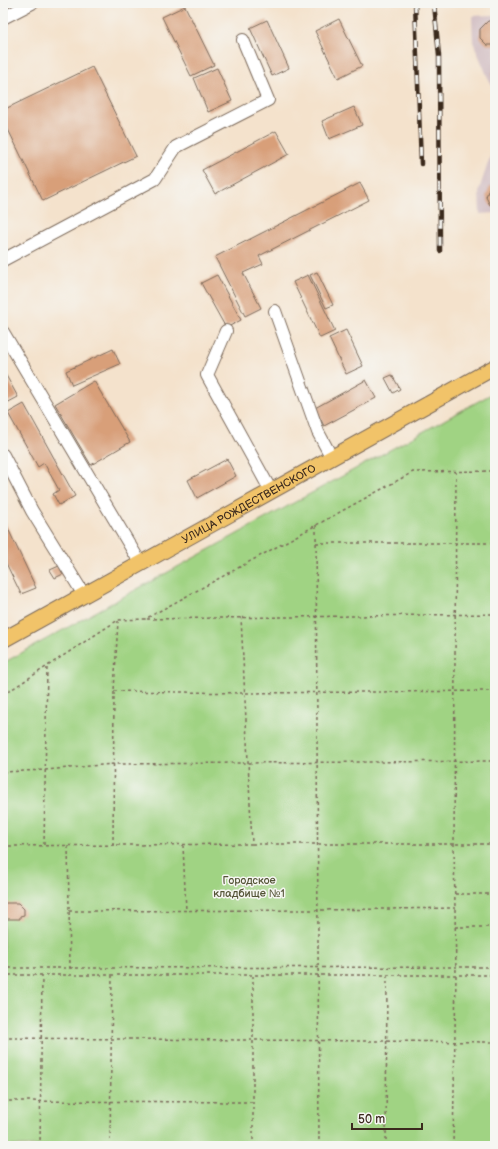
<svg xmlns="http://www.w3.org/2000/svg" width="498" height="1149" font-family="'Balsamiq Sans',sans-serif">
  <rect width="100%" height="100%" fill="#f6f6f2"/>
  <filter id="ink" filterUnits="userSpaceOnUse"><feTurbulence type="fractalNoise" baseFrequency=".025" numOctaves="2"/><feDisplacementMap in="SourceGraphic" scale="8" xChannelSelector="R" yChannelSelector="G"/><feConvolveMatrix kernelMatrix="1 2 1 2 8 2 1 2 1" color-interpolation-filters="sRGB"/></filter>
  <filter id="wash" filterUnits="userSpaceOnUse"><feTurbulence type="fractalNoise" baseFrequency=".012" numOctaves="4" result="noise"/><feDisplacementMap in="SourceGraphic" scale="16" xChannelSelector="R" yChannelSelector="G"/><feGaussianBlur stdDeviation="0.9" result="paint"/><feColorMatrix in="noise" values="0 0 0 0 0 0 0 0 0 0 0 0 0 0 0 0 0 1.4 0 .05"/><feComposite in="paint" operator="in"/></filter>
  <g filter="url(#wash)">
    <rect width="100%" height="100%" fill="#f4e2cc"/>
    <g fill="#d2bec2">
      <path d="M495,15V85H491L473,42L472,16Z"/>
      <path d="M495,142V213L480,214L479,190Z"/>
    </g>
    <path fill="#a0d383" stroke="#6e7e50" d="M495,392V1146H3V663Z"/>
    <g id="blocks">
      <g fill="#d89f79">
        <path d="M185,6L214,65L191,76L162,17Z"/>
        <path d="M339,19L362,66L338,78L315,31Z"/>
        <path d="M267,20L289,68L272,76L250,28Z"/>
        <path d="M488,21H495V45H487L480,38V29Z"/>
        <path d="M92,67L136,156L43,201L3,119V110Z"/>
        <path d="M217,68L232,101L208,112L194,78Z"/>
        <path d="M495,68V81L492,75Z"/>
        <path d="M354,107L362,125L329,139L322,121Z"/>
        <path d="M276,131L289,154L215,194L202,170Z"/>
        <path d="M360,183L369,200L259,256L263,264L243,273L261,308L245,316L215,257Z"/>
        <path d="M495,184V208L490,205L486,197L489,188Z"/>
        <path d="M317,272L333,305L326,308L310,275Z"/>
        <path d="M217,275L241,320L226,328L201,283Z"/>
        <path d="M308,275L335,331L320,338L293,282Z"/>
        <path d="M346,330L363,366L346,374L329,338Z"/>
        <path d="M113,349L120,364L72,385L66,371Z"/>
        <path d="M3,370L18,397L3,405Z"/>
        <path d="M392,375L400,389L393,393L385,378Z"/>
        <path d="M366,380L376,398L324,426L315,408Z"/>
        <path d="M94,381L130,442L91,465L55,404Z"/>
        <path d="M24,404L75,496L59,505L53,494L59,490L44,463L38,467L8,413Z"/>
        <path d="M227,459L236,476L197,498L188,480Z"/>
        <path d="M3,518L36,588L21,594L3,557Z"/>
        <path d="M59,566L63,574L55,578L50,570Z"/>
        <path d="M6,903H18L24,909V915L20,916V919H7L3,914V905Z"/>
      </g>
    </g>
  </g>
  <g filter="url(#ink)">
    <use href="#blocks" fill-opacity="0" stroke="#7c6a5b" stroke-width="1"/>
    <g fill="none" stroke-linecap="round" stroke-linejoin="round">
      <g stroke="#7c6a5b" stroke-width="14">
        <g id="minor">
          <path d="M3,18L32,3"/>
          <path d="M3,260L155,179L176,147L268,100L243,40"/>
          <path d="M275,311L318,432L332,458"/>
          <path d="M226,331L207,375L271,491"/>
          <path d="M3,332L141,564"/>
          <path d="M3,455L32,511L84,595"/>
        </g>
      </g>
      <g stroke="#7c6a5b" stroke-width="17">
        <g id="major">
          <path id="s1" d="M3,640L495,367"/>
        </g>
      </g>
      <g stroke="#7c6a5b" stroke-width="1.5" stroke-dasharray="3 3" stroke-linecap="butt">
        <path d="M316,525L319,1146"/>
        <path d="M316,543H495"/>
        <path d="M147,619L495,614"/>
        <path d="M114,691L245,693L495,691"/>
        <path d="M3,695L118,620L145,619L413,472L495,471"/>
        <path d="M3,772L45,770L114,764L495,761"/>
        <path d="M252,844H495"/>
        <path d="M44,845L47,667"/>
        <path d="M113,845L114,691L118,621"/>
        <path d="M183,845L186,911"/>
        <path d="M3,846L252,844L241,617"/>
        <path d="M455,894H495"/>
        <path d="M69,911L319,910L455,908"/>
        <path d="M455,927H495"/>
        <path d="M3,968H70L68,845"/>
        <path d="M70,968L495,967"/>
        <path d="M3,975H495"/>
        <path d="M3,1038L495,1042"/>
        <path d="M3,1101L253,1102"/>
        <path d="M40,1146L42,975"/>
        <path d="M110,1146L112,976"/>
        <path d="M253,1146V976"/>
        <path d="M386,1146L387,976"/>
        <path d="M453,1146L456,975L454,844L456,472"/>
      </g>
      <use href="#minor" stroke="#fff" stroke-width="12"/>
      <use href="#major" stroke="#f1c369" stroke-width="15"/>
      <g stroke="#3b2a1e" stroke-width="4.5">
        <g id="rail">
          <path d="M415,3L421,164"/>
          <path d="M434,3L439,56L440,251"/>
        </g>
      </g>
      <use href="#rail" stroke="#f6f6f2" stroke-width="3" stroke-dasharray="9" stroke-linecap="butt"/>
    </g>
  </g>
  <g text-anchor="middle" stroke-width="3" stroke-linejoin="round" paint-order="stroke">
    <g font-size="11" fill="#3b2a1e" stroke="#f6f6f2">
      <text dy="4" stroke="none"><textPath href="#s1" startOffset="281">УЛИЦА РОЖДЕСТВЕНСКОГО</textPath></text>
    </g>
    <g font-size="11" fill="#545437" stroke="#f6f6f2">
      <text x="249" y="884">Городское<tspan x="249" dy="13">кладбище №1</tspan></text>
    </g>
  </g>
  <rect width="498" height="1149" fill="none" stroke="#f6f6f2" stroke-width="16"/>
  <path d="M352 1123v6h70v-6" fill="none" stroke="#3b2a1e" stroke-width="2"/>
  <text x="358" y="1123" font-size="12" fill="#3b2a1e" stroke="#f6f6f2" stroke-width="3" paint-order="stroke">50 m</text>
</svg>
